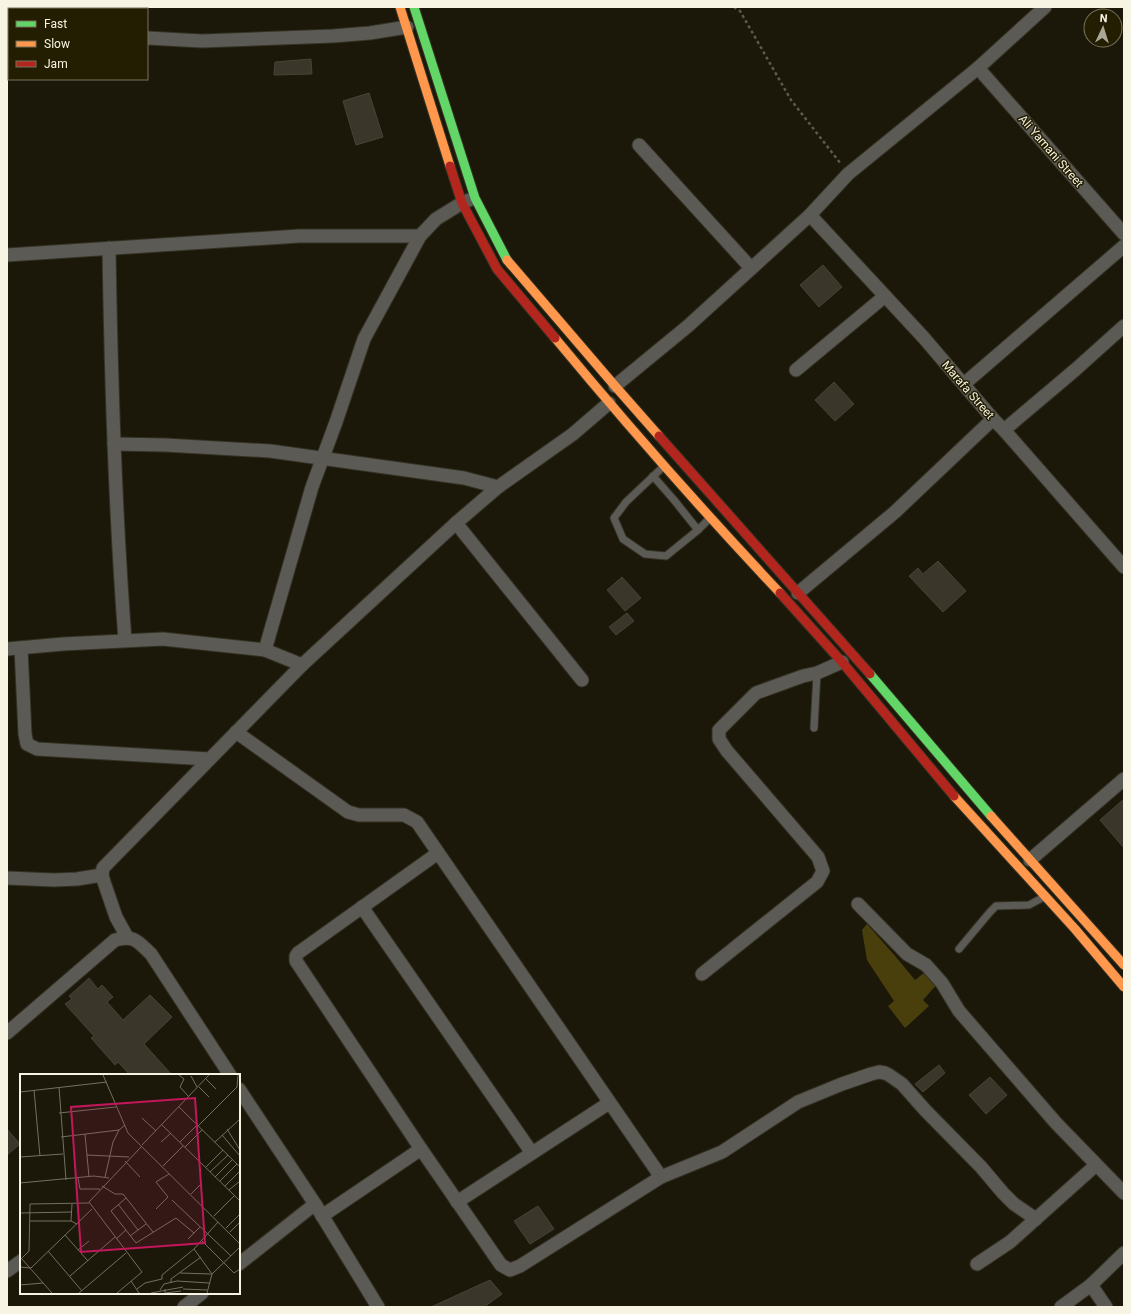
<svg xmlns="http://www.w3.org/2000/svg" width="1131" height="1314" font-family="Roboto,sans-serif">
  <rect width="100%" height="100%" fill="#1b1809"/>
  <path fill="#493f0c" d="M867,924L896,957L915,980L929,969L939,982L923,1000L929,1006L905,1028L888,1006L894,1001L867,960L862,930Z"/>
  <g fill="#3a372a" stroke="#464436">
    <path d="M311,59L312,74L274,75L275,62Z"/>
    <path d="M369,93L383,137L356,145L343,101Z"/>
    <path d="M823,265L842,287L819,307L800,285Z"/>
    <path d="M834,382L854,404L835,421L815,400Z"/>
    <path d="M938,561L966,591L943,612L909,576L918,568L923,574Z"/>
    <path d="M622,577L641,598L625,611L607,590Z"/>
    <path d="M627,613L634,621L616,635L609,627Z"/>
    <path d="M1124,799V848L1100,820Z"/>
    <path d="M89,978L98,989L102,985L113,997L107,1002L123,1020L150,995L172,1017L144,1044L172,1075H130L118,1062L115,1065L91,1038L94,1036L65,1004L72,999L69,996Z"/>
    <path d="M939,1065L945,1073L923,1092L915,1084Z"/>
    <path d="M990,1077L1007,1095L986,1114L969,1095Z"/>
    <path d="M7,1129L20,1144L7,1155Z"/>
    <path d="M538,1206L554,1229L530,1244L514,1221Z"/>
    <path d="M490,1280L502,1294L484,1307H431Z"/>
  </g>
  <g fill="none" stroke-linecap="round" stroke-linejoin="round">
    <g stroke="#343225" stroke-width="9">
      <g id="lane">
        <path d="M664,466L626,502L614,518L623,539L645,554L666,556L698,530L709,519"/>
        <path d="M653,476L674,500L698,530"/>
        <path d="M814,728L817,673"/>
        <path d="M959,949L990,912L996,906L1029,905L1044,897"/>
      </g>
    </g>
    <g stroke="#343225" stroke-width="15">
      <g id="street">
        <path d="M147,38L202,41L333,36L370,33L407,27"/>
        <path d="M7,40H9"/>
        <path d="M978,68L1124,234"/>
        <path d="M639,145L751,268"/>
        <path d="M810,215L924,338L993,419L1004,430L1124,567"/>
        <path d="M109,248C111,379 115,510 125,640"/>
        <path d="M7,255L299,236H420"/>
        <path d="M796,370L885,296"/>
        <path d="M964,384L1124,246"/>
        <path d="M615,386L688,326L810,215L848,174L978,68L1045,7"/>
        <path d="M1004,430L1075,370L1124,326"/>
        <path d="M114,444L165,445L270,451L464,478L498,487"/>
        <path d="M456,523L582,680"/>
        <path d="M798,593L895,512L993,419"/>
        <path d="M21,648L25,734L27,744L37,749L209,759"/>
        <path d="M7,649L63,644L163,639L265,650L302,665"/>
        <path d="M265,650L312,487L336,422L364,339L420,236L436,219L462,203L469,200"/>
        <path d="M236,732L348,812L359,815H404L417,822L661,1177"/>
        <path d="M438,853L298,953L296,956V961L421,1149L501,1265L510,1270L520,1266L661,1177L722,1152L798,1102L842,1084L871,1074L879,1072L885,1073L889,1075L902,1084L925,1110L981,1167L1003,1193L1014,1204L1036,1219"/>
        <path d="M1030,860L1124,779"/>
        <path d="M7,878L54,880L77,879L102,875"/>
        <path d="M858,904L907,954L926,965L942,983L959,1011L1056,1123L1124,1193"/>
        <path d="M362,907L532,1153"/>
        <path d="M127,937L116,917L104,882L102,875L103,868L302,665L456,523L498,487L573,434L609,403"/>
        <path d="M702,974L817,882L823,871L818,857L727,751L719,739V730L756,693L803,676L817,673L842,662"/>
        <path d="M7,1033L115,940C135,935 137,941 151,954L230,1075"/>
        <path d="M239,1089L315,1204L378,1307"/>
        <path d="M457,1202L609,1103"/>
        <path d="M322,1216L421,1149"/>
        <path d="M239,1264L315,1204"/>
        <path d="M977,1264L1010,1242L1096,1165"/>
        <path d="M7,1271L21,1261"/>
        <path d="M1091,1285L1106,1307"/>
        <path d="M184,1307L202,1293"/>
        <path d="M1061,1307L1091,1285L1124,1253"/>
      </g>
    </g>
    <g stroke="#343225" stroke-width="11">
      <g id="fast">
        <path d="M414,7L475,198L507,260"/>
        <path d="M870,674L991,816"/>
      </g>
    </g>
    <g stroke="#343225" stroke-width="11">
      <g id="slow">
        <path d="M400,7L450,166"/>
        <path d="M507,260L615,386L659,436"/>
        <path d="M555,338C627,425 702,510 780,593"/>
        <path d="M954,796L1075,929L1124,987"/>
        <path d="M991,816L1124,965"/>
      </g>
    </g>
    <g stroke="#343225" stroke-width="11">
      <g id="jam">
        <path d="M450,166L462,203L497,269L555,338"/>
        <path d="M659,436L870,674"/>
        <path d="M780,593L842,662L954,796"/>
      </g>
    </g>
    <path stroke="#5b5950" stroke-width="2.5" stroke-dasharray="3 3" stroke-linecap="butt" d="M734,7L740,11L791,100L841,164"/>
    <use href="#lane" stroke="#5c5a54" stroke-width="7"/>
    <use href="#street" stroke="#5c5a54" stroke-width="13"/>
    <use href="#fast" stroke="#63d668" stroke-width="9"/>
    <use href="#slow" stroke="#ff974d" stroke-width="9"/>
    <use href="#jam" stroke="#b3261e" stroke-width="9"/>
  </g>
  <g text-anchor="middle" stroke-width="3" stroke-linejoin="round" paint-order="stroke">
    <g font-size="12" fill="#f7f4e3" stroke="#231d01">
      <text transform="translate(1051 151) rotate(49)" y="4">Ali Yamani Street</text>
      <text transform="translate(968 390) rotate(49)" y="4">Marafa Street</text>
    </g>
  </g>
  <g transform="translate(20 1074)">
    <rect width="220" height="220" fill="#1b1809"/>
    <path fill="none" stroke="#737060" stroke-width="1" d="M83,1L108,59L220,170M159,1L164,5L160,13L169,23M171,2L177,13M186,5L196,15M39,13L46,106M179,13L189,23M14,16L20,82M0,18L87,8M159,33L220,93M39,39L96,33M122,44L136,57M142,51L220,127M178,52L217,13L218,1M207,55L220,76M65,60L69,103M202,61L220,82M41,63L99,56M141,68L151,59M160,68L177,51M195,68L220,45M122,71L189,1M165,73L182,56M67,81L109,83M0,83L43,80M105,87L120,103M143,92L163,72M186,93L203,76M190,98L208,81M85,103L93,68L99,56L105,51M195,103L212,86M58,104L60,115H80M200,107L217,90M0,109L74,102L89,104M82,112L95,120H103L133,158M205,112L220,97M209,116L220,107M171,120L182,109M106,124L91,137L116,169L156,144L174,159M152,126L211,182M98,130L118,156M136,135L148,123L136,108L149,100M0,139L52,138M194,142L214,122M10,147H51L57,150M51,147L52,130M206,154L220,140M210,158L220,148M45,161L68,187M110,162L126,150M96,165L106,156M168,165L180,153M181,166L214,199L220,195M174,175L192,200M58,176L69,167M28,177L62,217M2,185L32,219M0,186L9,177L10,130L69,129M0,193L11,194L72,135M160,199L191,200M50,202L95,163M111,207L119,219M151,209V205L181,183M0,211L23,209M117,215L125,209L142,205V201L174,175L198,148M145,215V219L161,217M163,215L187,216M140,216L144,210L157,207L189,209M59,219L106,179M97,219L122,198L69,128L121,73M131,219L163,213M187,219L192,200L220,173"/>
    <path fill="#c2185b" fill-opacity="0.15" stroke="#c2185b" stroke-width="2" d="M175,24L185,169L61,178L51,33Z"/>
    <rect width="220" height="220" fill="none" stroke="#f7f4e3" stroke-width="2"/>
  </g>
  <rect width="1131" height="1314" fill="none" stroke="#f7f4e3" stroke-width="16"/>
  <rect x="8" y="8" width="140" height="72" fill="#231d01" stroke="#78735b"/>
  <rect x="16" y="21" width="20" height="6" fill="#63d668" stroke="#78735b"/>
  <text x="44" y="28" font-size="12" fill="#f7f4e3">Fast</text>
  <rect x="16" y="41" width="20" height="6" fill="#ff974d" stroke="#78735b"/>
  <text x="44" y="48" font-size="12" fill="#f7f4e3">Slow</text>
  <rect x="16" y="61" width="20" height="6" fill="#b3261e" stroke="#78735b"/>
  <text x="44" y="68" font-size="12" fill="#f7f4e3">Jam</text>
  <g transform="translate(1103 28) rotate(4)"><circle r="19" fill="#231d01" stroke="#78735b"/>
  <path d="M0-3L7 15L0 10L-7 15Z" fill="#aaa797"/>
  <text y="-6" font-size="11" font-weight="bold" text-anchor="middle" fill="#f7f4e3">N</text>
  </g>
</svg>
